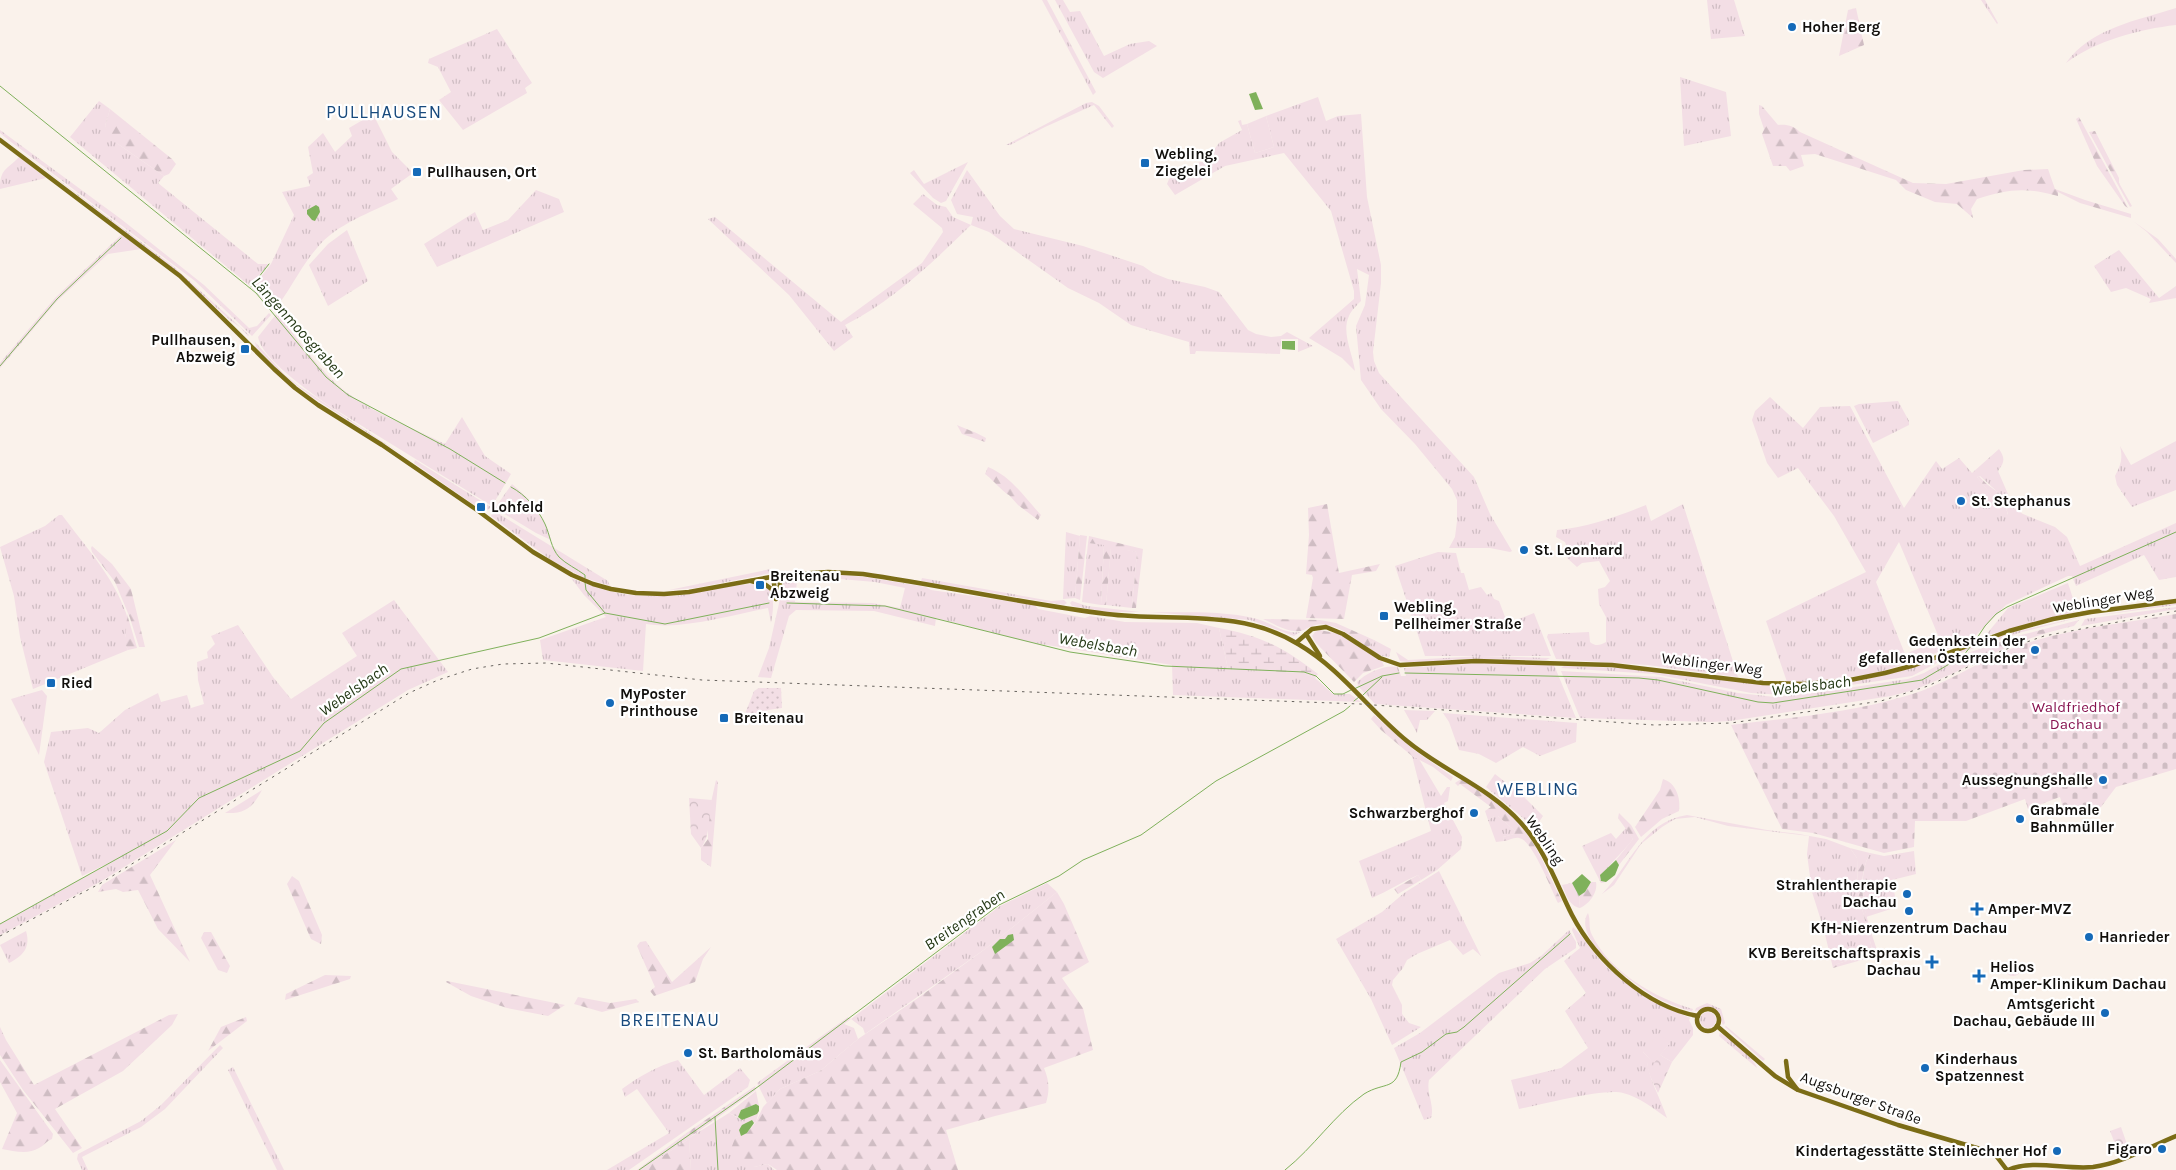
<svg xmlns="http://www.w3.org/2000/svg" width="2176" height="1170" font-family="Karla,sans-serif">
  <defs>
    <pattern id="grass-tufts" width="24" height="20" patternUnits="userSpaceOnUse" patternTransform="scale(1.25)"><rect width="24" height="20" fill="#f3dee5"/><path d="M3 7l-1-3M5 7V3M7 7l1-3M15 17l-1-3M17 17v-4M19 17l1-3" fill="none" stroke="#cfbdc3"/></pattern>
    <pattern id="forest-firs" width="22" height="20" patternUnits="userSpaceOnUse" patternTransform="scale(1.25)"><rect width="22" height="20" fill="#f3dee5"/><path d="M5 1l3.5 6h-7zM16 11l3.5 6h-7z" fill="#cfbdc3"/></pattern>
    <pattern id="wetland-marsh" width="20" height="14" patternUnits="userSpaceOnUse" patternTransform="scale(1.25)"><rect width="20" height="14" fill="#f3dee5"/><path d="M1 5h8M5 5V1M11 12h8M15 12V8" fill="none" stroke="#cfbdc3"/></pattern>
    <pattern id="cemetery-stones" width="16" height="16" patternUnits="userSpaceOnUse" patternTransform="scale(1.25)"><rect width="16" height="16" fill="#f3dee5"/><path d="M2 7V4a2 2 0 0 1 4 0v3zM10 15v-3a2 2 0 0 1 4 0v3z" fill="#cfbdc3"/></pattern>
    <pattern id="park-crowns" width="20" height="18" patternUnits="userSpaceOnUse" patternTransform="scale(1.25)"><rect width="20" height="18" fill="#f3dee5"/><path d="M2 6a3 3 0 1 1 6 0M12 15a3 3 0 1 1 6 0" fill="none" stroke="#cfbdc3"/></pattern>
    <pattern id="garden-dots" width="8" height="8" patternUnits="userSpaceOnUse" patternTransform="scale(1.25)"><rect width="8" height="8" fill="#f3dee5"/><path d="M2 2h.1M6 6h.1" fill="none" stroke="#cfbdc3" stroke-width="1.8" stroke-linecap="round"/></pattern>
  </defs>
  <rect width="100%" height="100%" fill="#faf2eb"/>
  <g fill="url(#grass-tufts)" fill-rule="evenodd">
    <path d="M1042,0H1047L1096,92L1093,95Z"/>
    <path d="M1055,0H1063L1070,12L1080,11L1104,56L1130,44L1149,41L1157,46L1103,78L1094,72Z"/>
    <path d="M1707,0H1734L1745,36L1711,39Z"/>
    <path d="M1981,0H1985L1998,23L1997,24Z"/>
    <path d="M2176,8V25C2140,29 2095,41 2066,63C2092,27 2137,21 2176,8Z"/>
    <path d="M497,29L532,83L525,88L527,93L463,130L439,100L451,92L438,67L428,63L429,59Z"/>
    <path d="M1680,77L1726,92L1731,136L1684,146Z"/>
    <path d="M1318,97L1326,121L1338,116L1361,114L1367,197L1381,265V283L1373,352L1374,361L1379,373L1474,477L1490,514L1512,551L1510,552L1490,548H1449L1455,537L1457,521V500L1452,489L1415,444L1381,409L1361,380L1356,326L1365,305L1369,275L1357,269L1361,301C1357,305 1351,311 1349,316C1341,332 1353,355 1355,371L1342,358L1309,338L1354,299V291L1331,211L1284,153L1225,166L1175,195L1167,184L1169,179L1200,162H1205L1219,143L1242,130L1238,121L1241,120L1242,125L1247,124L1255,153L1274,147L1266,116Z"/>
    <path d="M99,101L110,109L105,126L118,144L164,176L158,183L258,264H269L250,286L70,137Z"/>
    <path d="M1092,102L1099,106L1114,126L1112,128L1094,105L1045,127L1010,145H1006L1086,103Z"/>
    <path d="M373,114L392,152L413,173L391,189L398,199C372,212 336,224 317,248C300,267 290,292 273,311L252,288L271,264L294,215L282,192L310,186L307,177L313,173L308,147L323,133L335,152L352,136L349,128Z"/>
    <path d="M0,130L121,219L204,285L249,328L257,326L269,313L271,315L252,336L195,281L11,142L0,133Z"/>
    <path d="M3,138L173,266L249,335L248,336L240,327L231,321L173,268Z"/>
    <path d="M19,157L46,178L0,189C0,168 7,170 19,157Z"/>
    <path d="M968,162L946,201L941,203L933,198L910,173L914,170L924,184Z"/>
    <path d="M967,170L1000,216L1014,229L1083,246L1143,266L1153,273L1168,279L1205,287L1219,292L1248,330L1256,334L1271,337L1281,336L1287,332L1313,346L1298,352V339H1281L1280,354L1196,351L1195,354H1190L1189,342L1131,325L1099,303L1068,288L989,232L971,225C933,262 893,301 845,325L853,337L834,351L789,295L708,219L715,217L841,322L922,263L943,232L942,228L913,204L923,194L937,205L946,207L953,217L971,225L973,217L957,214L951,200Z"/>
    <path d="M536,190L559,199L564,212L437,267L424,244L475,212L483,230L508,220Z"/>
    <path d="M2133,221L2158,239L2176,259V263L2147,232Z"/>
    <path d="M347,230L368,281L328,306L309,265L328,244Z"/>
    <path d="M122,234L141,249L108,254L57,301L0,368V363L55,298Z"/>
    <path d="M2119,250L2159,298L2176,286V298L2149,303L2151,299L2126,288L2111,292L2094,266Z"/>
    <path d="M277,313C299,340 319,371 346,392C375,414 413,428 445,444L462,417L485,456L511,474L492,506L328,405C310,392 261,358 258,337Z"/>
    <path d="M255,342L285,375L299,386L412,461L312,397L281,373L256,347Z"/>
    <path d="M1770,397L1803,428L1820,407L1850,406L1904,508L1936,461L1942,469L1959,458L1972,473L1999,449C2005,458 2005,462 1998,471L2014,508L2023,514L2055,527L2067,537L2080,566L2176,523V577L2159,580L2144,555L2076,586L2072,576H2068L2006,605L1970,641L1878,673L1823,681L1787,682L1766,621L1866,572L1834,516L1798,468L1778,478L1767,463L1752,420L1755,411ZM1980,476L2004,498L2008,515L1977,477ZM1899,542L1940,640L1905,654L1876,582Z"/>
    <path d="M1898,401L1909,421V425L1873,443L1854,406L1859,404Z"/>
    <path d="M2176,441V490L2132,507L2117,485L2115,476C2121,465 2123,458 2120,446L2131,465Z"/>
    <path d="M415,460L491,507L488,510L481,505L477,507L414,463Z"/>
    <path d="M512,484C531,500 544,516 551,540L536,533L495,508Z"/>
    <path d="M1683,504L1738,677L1647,665L1556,659L1547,637L1548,634L1589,632L1590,642C1596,647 1600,645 1606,642V617L1599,604L1598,589L1605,587L1610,581L1599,561L1582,563L1577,567L1567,558L1569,553L1565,542L1556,537L1557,530C1588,527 1616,517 1646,505L1651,521Z"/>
    <path d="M494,511L608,581L610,586L582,577L551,560L491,516Z"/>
    <path d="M59,515H62C85,546 113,576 126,613C131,626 121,637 128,650L33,689L20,637L14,596L0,547L45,526Z"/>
    <path d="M1066,532L1080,536L1075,598L1063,599Z"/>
    <path d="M1088,543L1104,544L1101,605L1082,602Z"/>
    <path d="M1111,547L1137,552L1132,608L1106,605Z"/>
    <path d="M1438,552L1456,553L1461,573H1464L1469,590L1481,587L1487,595L1491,593L1494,599L1499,601L1510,630L1515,629L1519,619L1534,613L1551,656H1425L1395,566Z"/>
    <path d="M771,569V573L696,588L669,590Z"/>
    <path d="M841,575L866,577L926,587L931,590L1035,605L1038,609L1085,618L1090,616L1125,622L1197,623L1219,628L1228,669L1304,673L1315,678L1333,694H1350L1361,702L1173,695L1172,665L1028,642L936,618L935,626L874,611L796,610L789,616L771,678L758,677L769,648L784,581C793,573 828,576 841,575ZM840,579L875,582L905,588L900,608L872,603L795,602L797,581Z"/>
    <path d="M571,578C597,589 624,597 653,596C660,596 668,596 676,596C695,594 752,578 766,587C776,593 773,613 771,623L768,608C731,615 683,630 646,624L643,671L543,660L540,640L606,617L584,595Z"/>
    <path d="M922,578L1051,601L1064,600L1067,603L1064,605L921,581Z"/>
    <path d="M2068,583L2076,608L2074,612L1985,636L2008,608Z"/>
    <path d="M394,600L448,672L408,690L100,882L0,935V924L117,859L82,876L44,762L51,732L88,728L99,733L125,710L158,693L161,702L187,695L191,708L204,704L198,680L197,662L208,658L207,652L215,644L211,636L238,625L273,677L291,699L357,656L342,633Z"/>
    <path d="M1072,601L1087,606L1140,612H1107L1072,606L1070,603Z"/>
    <path d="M2176,603V605L2094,616Z"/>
    <path d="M2176,607V609L2081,626L2085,619Z"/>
    <path d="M1149,612C1184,613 1223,610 1257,619C1272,623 1285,635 1300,632L1294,636L1250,620Z"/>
    <path d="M2089,615L2022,632L1948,657L1912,676L1783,695L1751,693L1654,674L1561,668L1564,666L1624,668L1772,685L1835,684L1863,680L1902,670L2014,632Z"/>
    <path d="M1374,640L1391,649L1389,657L1379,655L1368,648Z"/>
    <path d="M1396,652L1408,660L1481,656L1550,658L1546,660L1462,659L1413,663L1400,661Z"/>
    <path d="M1947,660L1954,673L1914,690L1891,696L1730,721L1710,722L1580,718L1561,671L1661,677L1738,693L1775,697L1814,693L1908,679L1924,673Z"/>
    <path d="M1481,663L1554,665L1576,718L1375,704L1358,686L1357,682C1366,673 1385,664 1398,667L1401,676H1406L1404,668Z"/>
    <path d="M42,690L47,696L39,755L11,699Z"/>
    <path d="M1404,710L1435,711L1427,720H1420L1417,733Z"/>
    <path d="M1443,713L1577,723L1576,742L1540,756L1523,747L1496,763L1479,754L1459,750L1449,722Z"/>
    <path d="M1412,756L1419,759L1441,796L1447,787H1450L1448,801L1444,803L1462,837L1461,849L1437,870L1421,880L1418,875C1402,882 1388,891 1372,898L1359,861L1431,831Z"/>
    <path d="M1495,774L1523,796L1543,816L1535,828L1486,787Z"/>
    <path d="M1687,815L1767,830L1799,834L1826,839L1850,848L1857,858L1858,892L1873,953L1837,964L1833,968L1824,930L1812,892L1807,854L1809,836L1728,826L1695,817L1675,819L1662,827L1641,844L1614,885L1602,894C1630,866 1642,822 1687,815Z"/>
    <path d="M1494,816H1498L1515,831L1514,834L1503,837L1504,841L1496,842L1488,820Z"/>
    <path d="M1626,828L1633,839C1623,853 1606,865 1601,881L1606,882L1601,883L1582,846L1611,833L1616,839Z"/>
    <path d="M1914,851L1916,874L1892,880L1897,907L1866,917C1863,896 1859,873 1870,853L1884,856Z"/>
    <path d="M1439,871L1481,956L1473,949L1463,955L1450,940L1417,954L1407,960L1403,968L1393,980L1392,985L1402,1005V1014L1409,1023L1421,1027L1392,1045L1371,999L1336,939L1382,912L1404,893Z"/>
    <path d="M1047,883L1057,892L985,949L865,1034L863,1028L851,1019L844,1024L854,1028L858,1039L820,1071L780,1089L767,1103L757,1083L848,1017L851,1019L1000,906Z"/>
    <path d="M1572,883L1579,896L1580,908C1569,906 1566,894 1562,885Z"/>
    <path d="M1588,913C1591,920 1588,928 1592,935C1610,972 1655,998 1693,1009L1692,1011C1682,1009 1672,1005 1663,1001C1642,991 1570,940 1588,913Z"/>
    <path d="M1573,927C1583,936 1592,952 1603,963C1628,989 1658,1003 1690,1018L1689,1020L1693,1028V1035L1672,1062L1660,1055L1670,1043L1643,1052L1647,1056C1646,1074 1661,1099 1667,1118C1653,1108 1639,1097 1623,1093C1604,1088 1541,1105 1519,1109L1511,1080L1561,1068L1588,1048L1565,1011L1586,993L1564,961L1580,948L1572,930Z"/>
    <path d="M1569,930L1576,942V948L1545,969L1429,1080C1426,1093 1435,1106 1431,1118L1424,1120L1394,1048L1420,1033L1499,973L1530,963L1541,956Z"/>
    <path d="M26,931C31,947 23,956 9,963L0,945Z"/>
    <circle cx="2013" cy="968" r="8"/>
    <path d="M1707,1003L1721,1009L1725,1023L1723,1025C1713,1006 1719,1005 1695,1011L1696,1008Z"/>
    <circle cx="1708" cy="1020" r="8"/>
    <path d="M1726,1026L1765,1059L1763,1061L1725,1027Z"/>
    <path d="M1720,1033C1731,1039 1754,1058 1757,1068L1719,1036Z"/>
    <path d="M220,1045L223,1048L165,1109L141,1127L82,1157L88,1170H82L77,1159L78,1154L141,1121L161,1105Z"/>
    <path d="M678,1060L704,1095L740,1068L750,1080L748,1087L629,1170H607L669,1133L637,1089L625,1097L622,1089C640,1076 657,1066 678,1060Z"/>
    <path d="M233,1067L284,1170H277L228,1070Z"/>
    <path d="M759,1111L756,1122L754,1123L752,1120L739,1130L741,1136L735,1138L754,1167L768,1164L774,1170H691L689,1139L641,1170H637L685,1134L689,1138L729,1113L742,1120L757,1114Z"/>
  </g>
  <g fill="url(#forest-firs)">
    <path d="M1856,8L1864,45L1839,56L1848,10Z"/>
    <path d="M1759,105L1762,106L1778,125C1787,124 1794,126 1800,132L1913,183L1946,184L2024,170L2048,169L2055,189L2085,200L2131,214V218L2080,203L2058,192V196C2026,187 2008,189 1977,199L1971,209L1973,218L1957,204L1935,202L1906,190L1896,180L1815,154L1801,155L1804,166L1790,171L1786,166H1773L1762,134L1764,129L1759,114Z"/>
    <path d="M110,109L172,159L176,164L169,174L164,176L118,144L111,137L105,126Z"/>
    <path d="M2079,117L2128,208L2125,206L2097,166L2076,119Z"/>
    <path d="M2095,131L2119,178V183L2132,206L2130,207L2089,132Z"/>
    <path d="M957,425C968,430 976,432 986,438L985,442L962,434Z"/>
    <path d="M988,467C1012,477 1023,496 1041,515L1038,520L1018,505L1009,495C1004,493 992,479 985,474Z"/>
    <path d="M1979,476C1995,495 2002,486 2008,516L1977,477Z"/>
    <path d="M1327,504L1339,573L1380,564L1376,571L1352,575L1344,619L1306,618L1313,578L1312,575L1306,574L1309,535L1308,508Z"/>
    <path d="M1080,535L1087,536L1080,600L1075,598Z"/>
    <path d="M1089,536L1143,549L1136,608H1132L1137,552L1111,548L1106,605H1101L1104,545L1088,543Z"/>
    <path d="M92,546L112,564L131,589L145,647H139L130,618L115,582L92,552L91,548Z"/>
    <path d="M127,614L137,648L128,650L124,642L126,634Z"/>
    <path d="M1263,619L1320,620L1336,623L1374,640L1368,648C1355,639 1342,627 1327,625C1317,623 1312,626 1304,630C1291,635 1275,624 1263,619Z"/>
    <path d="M2079,620L2074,626C2031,635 1993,652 1954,673L1947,660L2021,635Z"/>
    <path d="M1320,630L1339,634L1382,661L1384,666L1363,673L1354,682L1316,643L1312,636L1315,632Z"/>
    <path d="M1374,715L1414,750L1453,777L1451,781L1433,767L1412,756L1381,730L1371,719Z"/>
    <path d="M1461,779C1488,796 1516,815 1533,843C1544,861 1552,882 1562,901L1558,903C1552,891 1532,839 1519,838C1514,837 1508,841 1504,841L1503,837L1514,834L1515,831L1498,816H1494L1488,820L1485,811L1491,807L1460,784L1458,786L1455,783Z"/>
    <path d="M1663,779C1676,783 1681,798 1679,811L1662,819L1641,837L1635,827L1660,790Z"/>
    <path d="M716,780L718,782L711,867L701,860V848L708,839V816Z"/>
    <path d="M262,790C253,807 245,814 225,813Z"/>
    <path d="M1619,813L1631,825L1639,839L1619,865L1616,860L1633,839L1618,818Z"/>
    <path d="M176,840L150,875L190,962L158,929L138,890L123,892L116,889L98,892L102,885Z"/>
    <path d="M1850,848L1870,853C1853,884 1868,922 1878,953L1876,956L1833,968L1837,964L1873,953L1858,892L1857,858Z"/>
    <path d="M1418,875L1421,880L1398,894L1394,889Z"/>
    <path d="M292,876L299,881L322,935L321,944L311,939L287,884Z"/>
    <path d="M1591,882H1596C1598,893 1589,904 1580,908L1579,896L1585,892Z"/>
    <path d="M1057,892L1064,904L1089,962L1062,978L1083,1008L1093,1050L1044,1068C1049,1080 1050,1090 1046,1103L995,1116L946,1130L958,1170H777L768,1164L754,1167L741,1164L731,1149L735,1138L747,1133L756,1122L763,1107L780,1089L820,1071L858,1039L918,998L985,949Z"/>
    <path d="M204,932H211L230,966L227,973L218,970L201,938Z"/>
    <path d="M646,941L672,982L711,947L703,959L695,982L654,996L650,991L655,987L637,946L640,942Z"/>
    <path d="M325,975L351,976L350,979L285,1000L286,994Z"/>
    <path d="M447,981L565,1005L548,1016L507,1008L471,996L446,982Z"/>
    <path d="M578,997L610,1003L636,999L639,1002L602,1012L574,1004Z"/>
    <path d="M178,1014L172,1025L123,1071L55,1109L82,1148L73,1153L23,1090L0,1055V1027L6,1040L34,1085L169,1015Z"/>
    <path d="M246,1017L247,1021L208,1051L221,1027Z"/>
    <path d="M0,1060L53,1134L52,1139C46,1141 44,1146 39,1148C28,1155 14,1151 2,1149L17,1113L0,1082Z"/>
    <path d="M755,1086L756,1090L689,1138L691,1170H641L689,1139L685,1134Z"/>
    <path d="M756,1091L759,1106L756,1104L741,1110L738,1117L729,1113Z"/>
  </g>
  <path fill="url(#wetland-marsh)" d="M1219,628C1262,636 1284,648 1318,674L1315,678L1304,673L1228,669Z"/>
  <path fill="url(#cemetery-stones)" d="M2176,614V769L2116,787L2101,807L2070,818L2068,812L2065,814L2060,797L2028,809L2025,799L1966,821H1915L1914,847L1884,853L1813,833L1782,829L1731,725C1788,718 1850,713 1906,696C1948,684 1983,658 2024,644C2073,628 2125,623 2176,614Z"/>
  <g fill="url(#park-crowns)">
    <path d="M689,798L712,800C708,816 711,835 701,848L691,834Z"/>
    <path d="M1660,1055L1672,1062L1658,1093C1652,1080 1646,1070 1647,1056L1654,1062Z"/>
    <path d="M2121,1127L2129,1150L2119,1154L2110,1131Z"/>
  </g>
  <path fill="url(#garden-dots)" d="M759,688H781L782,708L768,710L743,719L754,691Z"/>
  <g fill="#f3dee5">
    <path d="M1266,116L1274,147L1255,153L1247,124Z"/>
    <path d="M1659,1033L1670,1043L1654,1063L1643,1052Z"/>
  </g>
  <g fill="#7fb15b">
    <path d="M1256,92L1263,109L1255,110L1249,94Z"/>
    <path d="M316,205L319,207L320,212L315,221L312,220L307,214V210Z"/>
    <path d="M1282,341H1295V350L1282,349Z"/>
    <path d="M1616,860L1619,865L1615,875L1606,882L1601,881L1600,875Z"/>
    <path d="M1582,874L1591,882L1585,892L1579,896L1572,883Z"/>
    <path d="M1013,934L1014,940L995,954L992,947L1000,939H1005L1008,935Z"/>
    <path d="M756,1104L759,1106V1111L757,1114L742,1120L738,1117L741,1110Z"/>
    <path d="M752,1120L754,1123L747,1133L741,1136L739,1130L742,1125Z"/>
  </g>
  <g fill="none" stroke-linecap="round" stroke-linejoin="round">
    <g stroke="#7fb15b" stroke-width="1">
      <path d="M0,86L256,293L326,377L348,395L450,449L505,483"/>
      <path d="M251,287L269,264"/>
      <path d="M0,366L57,299L121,238"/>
      <path d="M511,487C526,495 538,509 545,524C550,535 551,548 559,557C566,564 577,569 585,575V578"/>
      <path d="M585,582L586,590L605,613"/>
      <path d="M787,603L885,606L1070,652L1165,666L1304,672L1316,676L1334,694H1343L1351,690"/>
      <path d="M1975,641L1985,626L1996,614L2007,607L2176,532"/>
      <path d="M1405,673L1639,678L1658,680L1758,702L1773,703L1922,680L1963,656L1971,646"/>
      <path d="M1354,689L1382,676L1399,673"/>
      <path d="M1363,695L1382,677"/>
      <path d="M1354,701L1359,697"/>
      <path d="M0,924L167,831L199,798L300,751L324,723L401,669L539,638L605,613L665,624L769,603"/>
      <path d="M715,1117L718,1170"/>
      <path d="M639,1170L759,1086L999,905L1059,876L1083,860L1141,835L1216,781L1344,711L1350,706"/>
      <path d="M1285,1170C1314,1147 1334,1115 1364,1094C1385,1081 1397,1092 1401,1062L1422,1052L1446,1034L1457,1032L1464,1027L1570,934"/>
    </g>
    <g stroke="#7b6c16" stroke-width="4.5">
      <path d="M0,140L180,276L274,369L295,388L318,405L382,445L477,510L533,552L572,575L593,584L611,589L636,593L664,594L689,592L782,575L828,572L863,574C945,586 1025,604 1107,614C1171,622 1240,608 1298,644C1341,669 1369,710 1407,741C1443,771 1489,787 1521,823C1545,850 1556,883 1572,915C1596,961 1646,1007 1698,1016"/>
      <path d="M773,576L776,599"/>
      <path d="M751,581L766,585L774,591"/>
      <path d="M776,599L780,585L779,575"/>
      <path d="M1306,634L1320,656"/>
      <path d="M1297,642L1312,629L1326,627L1343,634L1380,658L1400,665L1476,661L1612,665L1763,683L1804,684L1850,680L1885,673L1915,665L2009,631L2053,619L2091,612L2176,601"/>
      <circle cx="1708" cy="1020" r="11"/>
      <path d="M1717,1026L1775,1076L1798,1090L1898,1125L1994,1153L2007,1170"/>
      <path d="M1786,1061L1788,1077L1797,1089"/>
      <path d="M2008,1170C2033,1159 2066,1170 2093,1167C2122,1163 2149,1147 2176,1136"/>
    </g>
    <path stroke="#67635e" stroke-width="1" stroke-dasharray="2.5 5" stroke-linecap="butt" d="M0,936L101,883L409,693L438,680L472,669L503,664L546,663L702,680L1360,704L1654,725L1731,723L1881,701L1928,686L2001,651L2044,636L2176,611"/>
  </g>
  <g fill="#156ab8" stroke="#fff" stroke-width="2">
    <circle cx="1792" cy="27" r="5"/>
    <rect x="1140" y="158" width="10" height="10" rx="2.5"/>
    <rect x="412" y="167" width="10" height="10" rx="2.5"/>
    <rect x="240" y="344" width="10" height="10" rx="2.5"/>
    <circle cx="1961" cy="501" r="5"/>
    <rect x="476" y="502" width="10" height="10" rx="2.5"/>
    <circle cx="1524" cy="550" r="5"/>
    <rect x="755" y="580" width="10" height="10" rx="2.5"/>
    <rect x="1379" y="611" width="10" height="10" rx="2.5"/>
    <circle cx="2035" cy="650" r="5"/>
    <rect x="46" y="678" width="10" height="10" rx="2.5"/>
    <circle cx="610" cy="703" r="5"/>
    <rect x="719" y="713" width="10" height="10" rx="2.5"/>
    <circle cx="2103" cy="780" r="5"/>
    <circle cx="1474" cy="813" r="5"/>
    <circle cx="2020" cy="819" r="5"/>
    <circle cx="1907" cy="894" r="5"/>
    <path d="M1974.5 901.5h5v5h5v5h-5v5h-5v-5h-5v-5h5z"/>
    <circle cx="1909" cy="911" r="5"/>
    <circle cx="2089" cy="937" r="5"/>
    <path d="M1929.5 954.5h5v5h5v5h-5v5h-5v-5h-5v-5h5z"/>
    <path d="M1976.5 968.5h5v5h5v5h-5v5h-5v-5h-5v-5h5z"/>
    <circle cx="2105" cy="1013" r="5"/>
    <circle cx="688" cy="1053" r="5"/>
    <circle cx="1925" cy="1068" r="5"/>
    <circle cx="2162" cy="1149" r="5"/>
    <circle cx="2057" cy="1151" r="5"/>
  </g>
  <g text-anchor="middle" stroke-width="4.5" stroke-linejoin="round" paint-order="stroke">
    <g font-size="15" font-weight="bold" fill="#110f0c" stroke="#fff" text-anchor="start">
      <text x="1802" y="32">Hoher Berg</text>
      <text x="1155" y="159">Webling,<tspan x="1155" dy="17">Ziegelei</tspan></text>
      <text x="427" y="177">Pullhausen, Ort</text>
      <text x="235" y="345" text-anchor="end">Pullhausen,<tspan x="235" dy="17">Abzweig</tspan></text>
      <text x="1971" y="506">St. Stephanus</text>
      <text x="491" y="512">Lohfeld</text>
      <text x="1534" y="555">St. Leonhard</text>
      <text x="770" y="581">Breitenau<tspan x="770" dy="17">Abzweig</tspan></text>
      <text x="1394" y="612">Webling,<tspan x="1394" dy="17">Pellheimer Straße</tspan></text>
      <text x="2025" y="646" text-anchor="end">Gedenkstein der<tspan x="2025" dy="17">gefallenen Österreicher</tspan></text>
      <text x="61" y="688">Ried</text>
      <text x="620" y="699">MyPoster<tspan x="620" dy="17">Printhouse</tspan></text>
      <text x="734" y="723">Breitenau</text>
      <text x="2093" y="785" text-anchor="end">Aussegnungshalle</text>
      <text x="2030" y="815">Grabmale<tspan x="2030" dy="17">Bahnmüller</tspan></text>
      <text x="1464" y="818" text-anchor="end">Schwarzberghof</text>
      <text x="1897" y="890" text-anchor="end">Strahlentherapie<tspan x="1897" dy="17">Dachau</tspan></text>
      <text x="1988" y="914">Amper-MVZ</text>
      <text x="1909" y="933" text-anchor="middle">KfH-Nierenzentrum Dachau</text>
      <text x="2099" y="942">Hanrieder</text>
      <text x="1921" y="958" text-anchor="end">KVB Bereitschaftspraxis<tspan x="1921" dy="17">Dachau</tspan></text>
      <text x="1990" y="972">Helios<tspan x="1990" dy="17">Amper-Klinikum Dachau</tspan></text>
      <text x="2095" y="1009" text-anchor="end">Amtsgericht<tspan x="2095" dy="17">Dachau, Gebäude III</tspan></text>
      <text x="698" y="1058">St. Bartholomäus</text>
      <text x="1935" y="1064">Kinderhaus<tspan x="1935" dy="17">Spatzennest</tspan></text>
      <text x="2152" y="1154" text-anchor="end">Figaro</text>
      <text x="2047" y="1156" text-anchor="end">Kindertagesstätte Steinlechner Hof</text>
    </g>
    <g font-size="15" fill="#110f0c" stroke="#fff">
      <text transform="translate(2103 600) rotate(-9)" y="5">Weblinger Weg</text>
      <text transform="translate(1712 664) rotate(7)" y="5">Weblinger Weg</text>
      <text transform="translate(1545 840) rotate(56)" y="5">Webling</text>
      <text transform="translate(1861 1098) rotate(20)" y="5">Augsburger Straße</text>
    </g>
    <g font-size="15" fill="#871350" stroke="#fff">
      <text x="2076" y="712">Waldfriedhof<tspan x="2076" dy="17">Dachau</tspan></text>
    </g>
    <g font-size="16" font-style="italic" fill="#243815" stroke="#fff">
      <text transform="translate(299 327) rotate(48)" y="6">Längenmoosgraben</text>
      <text transform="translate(1098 644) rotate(10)" y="6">Webelsbach</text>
      <text transform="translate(1811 685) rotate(-7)" y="6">Webelsbach</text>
      <text transform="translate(353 689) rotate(-35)" y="6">Webelsbach</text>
      <text transform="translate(964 919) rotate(-35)" y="6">Breitengraben</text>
    </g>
    <g font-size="18" letter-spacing="1" fill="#184a7d" stroke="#fff">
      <text x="384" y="118">PULLHAUSEN</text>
      <text x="1538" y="795">WEBLING</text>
      <text x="670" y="1026">BREITENAU</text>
    </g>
  </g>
</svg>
